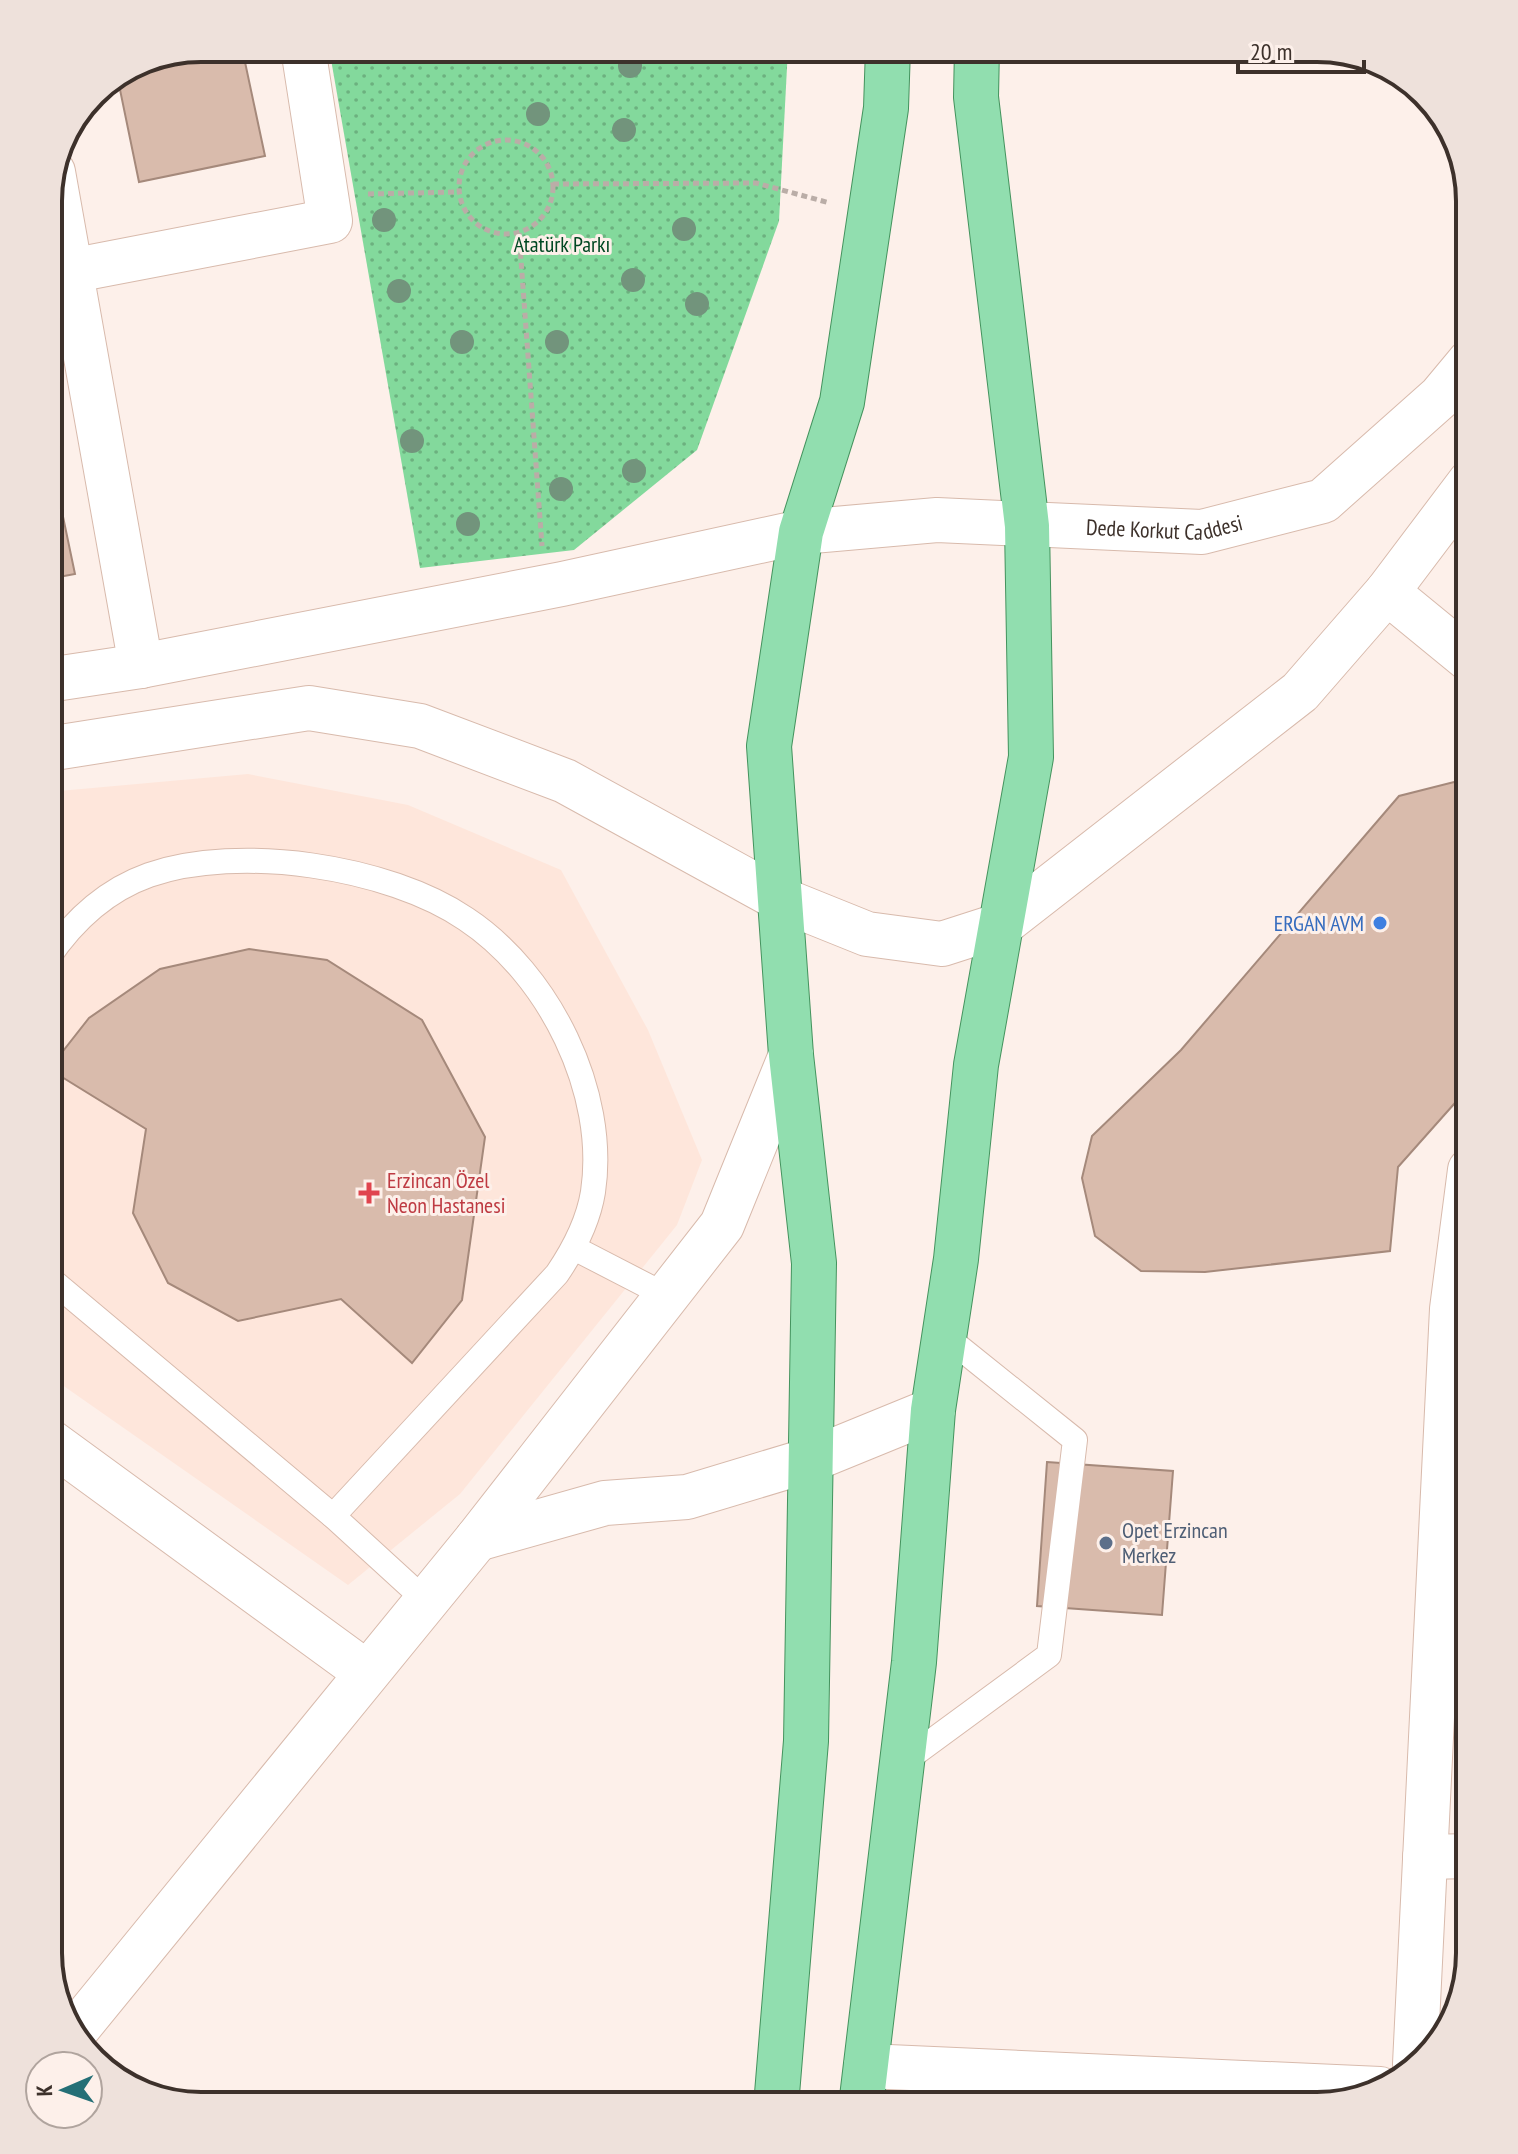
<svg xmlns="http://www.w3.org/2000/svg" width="1518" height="2154" font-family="'PT Sans Narrow',sans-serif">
  <defs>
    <pattern id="park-dots" width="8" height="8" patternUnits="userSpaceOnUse" patternTransform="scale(2)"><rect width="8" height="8" fill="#83d99c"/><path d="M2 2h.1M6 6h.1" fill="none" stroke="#6cb17f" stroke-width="1.8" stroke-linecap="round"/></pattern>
  </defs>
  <rect width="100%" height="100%" fill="#fdf0ea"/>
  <path fill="#fee6db" d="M248,774L408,805L561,870L648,1030L702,1160L677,1225L460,1494L348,1585L48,1375V792Z"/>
  <path fill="url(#park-dots)" d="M329,48H788L779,221L697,450L574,550L420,568Z"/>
  <g fill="#d9bbac" stroke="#a5897b" stroke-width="2">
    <path d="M201,48H242L265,156L139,182L118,80Z"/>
    <path d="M48,445L75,574L48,579Z"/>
    <path d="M1454,782L1470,785V1086L1398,1167L1390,1251L1205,1272L1141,1271L1095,1236L1082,1178L1092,1136L1181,1050L1399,796Z"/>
    <path d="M249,949L327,960L422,1020L485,1137L462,1300L412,1363L341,1299L238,1321L168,1283L133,1213L146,1129L49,1069L89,1018L160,969Z"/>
    <path d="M1047,1462L1173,1471L1162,1615L1037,1606Z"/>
  </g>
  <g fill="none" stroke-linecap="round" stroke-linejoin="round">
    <g stroke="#d8baac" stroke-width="26">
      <g id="lane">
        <path d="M48,958C73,921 107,890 149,875C239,844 388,866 466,919C549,974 608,1092 593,1192C588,1223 574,1249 557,1274L333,1516"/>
        <path d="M574,1248L667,1296"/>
        <path d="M48,1277L333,1516L426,1601"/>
        <path d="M902,1763L1049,1655L1075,1440L944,1335"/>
      </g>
    </g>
    <g stroke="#d8baac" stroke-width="46">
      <g id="street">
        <path d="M53,172L141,666"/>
        <path d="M70,271L330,221L303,48"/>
        <path d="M1387,592L1470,660"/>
        <path d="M48,1440L367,1673"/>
        <path d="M1425,1857L1470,1856"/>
        <path d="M1415,2064L1452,1309L1470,1170"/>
        <path d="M866,2066L1380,2089"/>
      </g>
    </g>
    <g stroke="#d8baac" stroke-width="46">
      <g id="secondary">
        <path id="s1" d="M48,680L141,666L562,584L801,532L937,520L1202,532L1323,501L1440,397L1470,361"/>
        <path d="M48,749L309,708L420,726L565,781L780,899L867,934L942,944L1001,925L1300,692L1387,592L1470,482"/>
        <path d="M477,1539L605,1503L687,1497L813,1459L933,1410"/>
        <path d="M73,2034L477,1539L722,1225L791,1055"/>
      </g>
    </g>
    <g stroke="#44935e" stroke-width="46">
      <g id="primary">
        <path d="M776,2106L806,1741L814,1263L791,1055L769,746L801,532L842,402L886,108L888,48"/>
        <path d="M861,2106L914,1662L933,1410L956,1259L976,1065L1031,757L1027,526L976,97L977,48"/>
      </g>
    </g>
    <g stroke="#baada7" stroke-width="5" stroke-dasharray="6 4" stroke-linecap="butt">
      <circle cx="506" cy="187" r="47"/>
      <path d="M553,184L756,183L830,203"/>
      <path d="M368,194L459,192"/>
      <path d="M519,233L542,546"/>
    </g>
    <use href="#lane" stroke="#fff" stroke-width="24"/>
    <use href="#street" stroke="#fff" stroke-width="44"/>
    <use href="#secondary" stroke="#fff" stroke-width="44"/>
    <use href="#primary" stroke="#91deaf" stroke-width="44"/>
  </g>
  <g fill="#72947c">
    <circle cx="630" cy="66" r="12"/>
    <circle cx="538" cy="114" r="12"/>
    <circle cx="624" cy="130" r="12"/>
    <circle cx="384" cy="220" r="12"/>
    <circle cx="684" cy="229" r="12"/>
    <circle cx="633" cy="280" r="12"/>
    <circle cx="399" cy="291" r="12"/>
    <circle cx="697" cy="304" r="12"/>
    <circle cx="462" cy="342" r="12"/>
    <circle cx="557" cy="342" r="12"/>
    <circle cx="412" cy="441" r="12"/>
    <circle cx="634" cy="471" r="12"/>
    <circle cx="561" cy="489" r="12"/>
    <circle cx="468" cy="524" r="12"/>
  </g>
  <circle fill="#3f7fe0" stroke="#fdf0ea" stroke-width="3" cx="1380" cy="923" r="8"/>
  <path fill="#e0444e" stroke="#fdf0ea" stroke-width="3" d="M365 1181h8v8h8v8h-8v8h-8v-8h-8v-8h8z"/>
  <circle fill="#5c6f8a" stroke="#fdf0ea" stroke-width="3" cx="1106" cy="1543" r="8"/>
  <g text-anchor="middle" stroke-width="6" stroke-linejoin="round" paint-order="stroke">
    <g font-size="22" fill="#014822" stroke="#fdf0ea">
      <text x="562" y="252">Atatürk Parkı</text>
    </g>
    <g font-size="22" fill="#3d312b" stroke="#fdf0ea">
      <text dy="8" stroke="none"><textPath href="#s1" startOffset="1132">Dede Korkut Caddesi</textPath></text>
    </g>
    <g font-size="22" fill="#366cbe" stroke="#fdf0ea" text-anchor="end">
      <text x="1364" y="931">ERGAN AVM</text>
    </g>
    <g font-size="22" fill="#be3a42" stroke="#fdf0ea" text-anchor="start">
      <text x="387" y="1188">Erzincan Özel<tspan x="387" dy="25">Neon Hastanesi</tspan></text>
    </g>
    <g font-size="22" fill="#4e5e75" stroke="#fdf0ea" text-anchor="start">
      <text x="1122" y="1538">Opet Erzincan<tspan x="1122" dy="25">Merkez</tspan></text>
    </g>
  </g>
  <path d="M0 0H1518V2154H0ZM201 62H1317A139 139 0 0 1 1456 201V1953A139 139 0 0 1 1317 2092H201A139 139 0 0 1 62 1953V201A139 139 0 0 1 201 62Z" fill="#eee1db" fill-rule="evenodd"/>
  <path fill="none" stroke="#3d312b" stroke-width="4" d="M201 62H1317A139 139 0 0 1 1456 201V1953A139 139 0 0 1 1317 2092H201A139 139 0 0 1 62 1953V201A139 139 0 0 1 201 62Z"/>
  <g transform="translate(64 2090) rotate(268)"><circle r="38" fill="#fdf0ea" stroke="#b0a49e" stroke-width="2"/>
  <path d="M0-6L14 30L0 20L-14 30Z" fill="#246f76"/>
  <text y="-12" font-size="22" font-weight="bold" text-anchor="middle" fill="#3d312b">K</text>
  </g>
  <path d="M1238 60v12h126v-12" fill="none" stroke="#3d312b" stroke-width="4"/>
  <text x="1250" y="60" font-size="24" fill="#3d312b" stroke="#fdf0ea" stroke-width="6" paint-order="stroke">20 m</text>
</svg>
